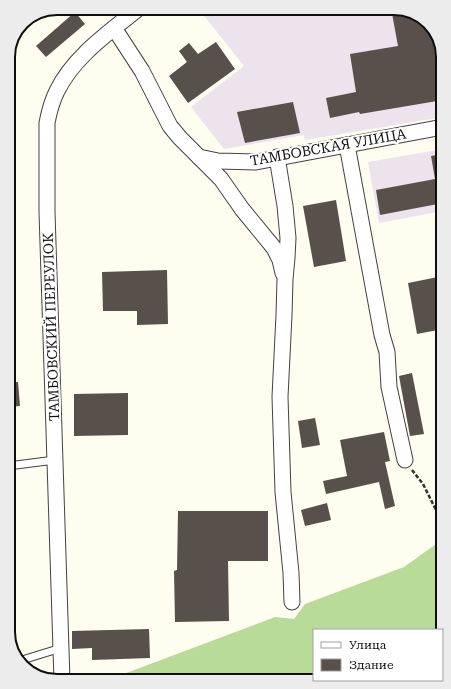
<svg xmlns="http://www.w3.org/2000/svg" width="451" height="689" font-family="'Roboto Serif',serif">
  <rect width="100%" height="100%" fill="#fffcf0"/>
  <g fill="#ece3ed">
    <path d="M198,8H397L443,57V117L305,140L304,135L224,149L191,107L244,66Z"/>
    <path d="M443,149V211L379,223L368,162Z"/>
  </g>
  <path fill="#b8dc97" d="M443,539L442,636V630H314V680H398L105,681L275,617L294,619L305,604L404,567Z"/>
  <g fill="#58504b">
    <path d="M391,8H397L421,16L437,33L443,57V100L360,114L359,112L330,118L326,98L356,92L350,54L398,46Z"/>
    <path d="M75,12L85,24L46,57L36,46Z"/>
    <path d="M216,42L235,69L188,103L169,76L187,62L179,51L189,43L198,54Z"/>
    <path d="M293,102L300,133L245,143L237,112Z"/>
    <path d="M443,154V203L380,215L376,190L435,179L431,156Z"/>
    <path d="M336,200L346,261L314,267L303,206Z"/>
    <path d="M167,270L168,324L137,325V311H103L102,272Z"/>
    <path d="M443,276V329L417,334L408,283Z"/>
    <path d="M412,373L424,434L410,436L399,376Z"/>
    <path d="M18,382L20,406L8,407V383Z"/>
    <path d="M128,393V435L74,436V394Z"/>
    <path d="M315,418L320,445L302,448L298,421Z"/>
    <path d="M384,432L390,461L385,462L395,506L385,509L379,482L326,494L323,481L347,476L340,440Z"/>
    <path d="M327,503L331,520L305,526L301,510Z"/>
    <path d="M178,511H268V561H228L229,621L175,622L174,571L177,570Z"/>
    <path d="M149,629L150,658L92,660V648L72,649V631Z"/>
  </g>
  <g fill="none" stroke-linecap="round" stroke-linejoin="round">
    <g stroke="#424242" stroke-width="9">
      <g id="service">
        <path d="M8,466L55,460"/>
        <path d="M19,661L61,648"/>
      </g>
    </g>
    <g stroke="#424242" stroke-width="17">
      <g id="minor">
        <path d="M114,28L142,71L170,126L180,138L199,157L218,161L256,162L443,127"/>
        <path d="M347,145L382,335L387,352L389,387L405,460"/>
        <path d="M199,157L221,179L242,209L274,248L280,260L283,273"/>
        <path d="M277,157L285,206L288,238L287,258L285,279L284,315L280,397L283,492L291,573L292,602"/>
        <path d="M62,681L47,212V123C49,112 52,101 57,91C74,56 110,32 139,8"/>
      </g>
    </g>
    <path stroke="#313131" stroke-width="2.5" stroke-dasharray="4 2" stroke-linecap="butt" d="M412,470L423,484L436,510L443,515"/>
    <use href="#service" stroke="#fff" stroke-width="7"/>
    <use href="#minor" stroke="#fff" stroke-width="15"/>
  </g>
  <g text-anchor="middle" stroke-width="4" stroke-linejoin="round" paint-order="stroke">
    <g font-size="14" fill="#0f0f0f" stroke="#fff">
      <text transform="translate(328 147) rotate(-10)" y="5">ТАМБОВСКАЯ УЛИЦА</text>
      <text transform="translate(51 327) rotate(-92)" y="5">ТАМБОВСКИЙ ПЕРЕУЛОК</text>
    </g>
  </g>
  <path d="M0 0H451V689H0ZM57 15H394A42 42 0 0 1 436 57V632A42 42 0 0 1 394 674H57A42 42 0 0 1 15 632V57A42 42 0 0 1 57 15Z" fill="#ececec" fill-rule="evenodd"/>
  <path fill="none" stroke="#0f0f0f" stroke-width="2" d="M57 15H394A42 42 0 0 1 436 57V632A42 42 0 0 1 394 674H57A42 42 0 0 1 15 632V57A42 42 0 0 1 57 15Z"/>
  <rect x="313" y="629" width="130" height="52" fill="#ffffff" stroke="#9f9f9f"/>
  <rect x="321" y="642" width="20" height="6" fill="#ffffff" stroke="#9f9f9f"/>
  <text x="349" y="649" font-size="12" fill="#0f0f0f">Улица</text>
  <rect x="321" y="659" width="20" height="12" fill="#58504b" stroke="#9f9f9f"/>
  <text x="349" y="669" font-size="12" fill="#0f0f0f">Здание</text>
</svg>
